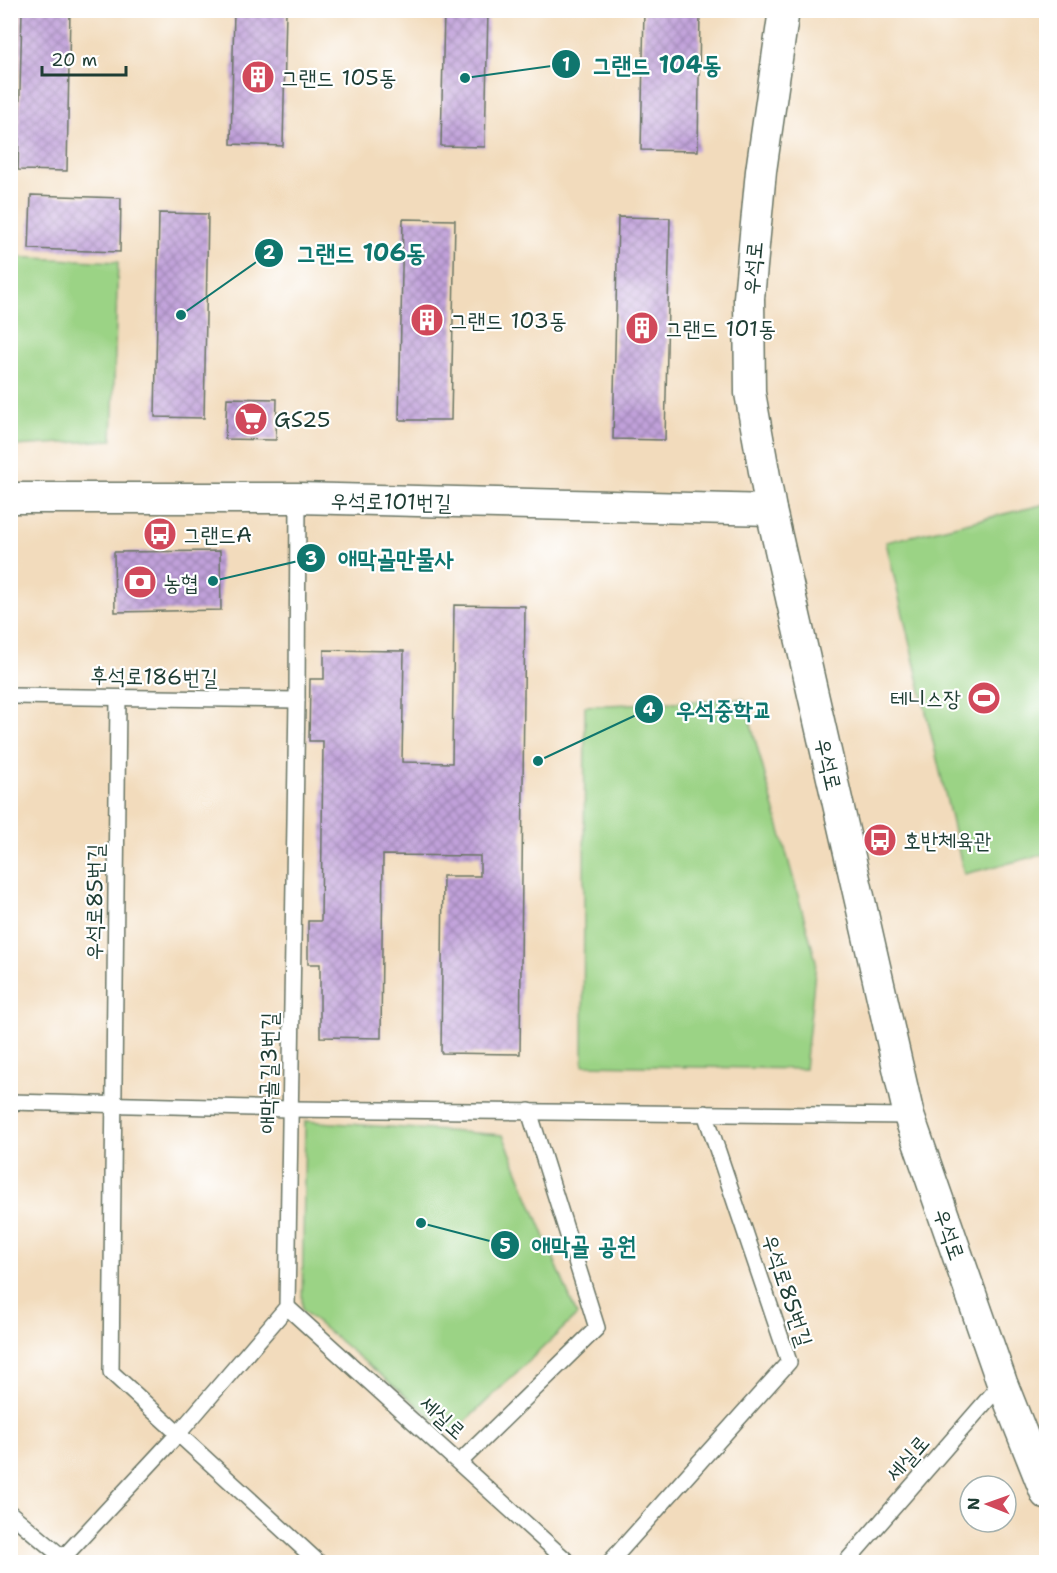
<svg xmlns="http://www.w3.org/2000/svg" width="1057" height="1573" font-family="'Shantell Sans','Poor Story',sans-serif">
  <defs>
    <pattern id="building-cross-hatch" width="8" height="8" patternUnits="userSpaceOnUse" patternTransform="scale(1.5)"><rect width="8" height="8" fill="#c1a1da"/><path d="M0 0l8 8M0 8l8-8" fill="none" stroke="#9c84b2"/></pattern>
  </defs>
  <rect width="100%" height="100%" fill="#fff"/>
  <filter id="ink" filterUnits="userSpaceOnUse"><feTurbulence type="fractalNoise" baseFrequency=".0167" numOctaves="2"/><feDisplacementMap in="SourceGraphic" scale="12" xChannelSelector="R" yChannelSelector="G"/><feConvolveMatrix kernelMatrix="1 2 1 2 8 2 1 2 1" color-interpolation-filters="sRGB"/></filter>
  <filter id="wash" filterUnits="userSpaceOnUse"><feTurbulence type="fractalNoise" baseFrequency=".008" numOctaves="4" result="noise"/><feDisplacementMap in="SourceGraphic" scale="24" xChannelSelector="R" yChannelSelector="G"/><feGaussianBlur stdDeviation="1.35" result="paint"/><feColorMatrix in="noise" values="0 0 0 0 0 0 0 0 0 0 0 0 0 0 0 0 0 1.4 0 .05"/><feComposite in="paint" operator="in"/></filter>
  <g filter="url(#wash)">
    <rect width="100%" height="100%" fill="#f2dbbc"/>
    <g fill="#9bd385" stroke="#5d885c" stroke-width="1.5">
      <path d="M11,257L118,262L112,440L15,446L11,441Z"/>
      <path d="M1046,504V854L964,874L886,542Z"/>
      <path d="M744,699L816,961L805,1069L583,1065L585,706Z"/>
      <path d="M305,1121L503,1135L577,1315L452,1434L302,1310Z"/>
    </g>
    <g id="blocks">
      <g fill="url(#building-cross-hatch)">
        <path d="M22,10H70L67,171L18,170Z"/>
        <path d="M234,10H286L283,146L231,144Z"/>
        <path d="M444,10H488L485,147L441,146Z"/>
        <path d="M644,10H700L698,151L641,150Z"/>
        <path d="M31,195L121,198L120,252L29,249Z"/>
        <path d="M159,213L208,214L204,418L155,417Z"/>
        <path d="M618,217L670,218L665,440L613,439Z"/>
        <path d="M403,219L455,220L451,420H399Z"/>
        <path d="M227,398L277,399L276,440L225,439Z"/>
        <path d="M220,551L221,610L115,612L114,552Z"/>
        <path d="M454,605L525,606L520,1054L441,1053L443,876H480V856L383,855L381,1038L320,1037V964H308V921H321L323,741H309L310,679H324V650L404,651L402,762L452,763Z"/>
      </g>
    </g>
  </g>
  <g filter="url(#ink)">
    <use href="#blocks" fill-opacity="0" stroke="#697464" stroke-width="1.5"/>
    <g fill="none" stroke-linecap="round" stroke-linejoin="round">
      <g stroke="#697464" stroke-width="18">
        <g id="lane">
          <path d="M10,696L297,700"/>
          <path d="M118,698L111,1372L318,1562"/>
          <path d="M10,1102L290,1109L909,1116"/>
          <path d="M287,1307L568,1562"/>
          <path d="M460,1462L597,1328L529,1111"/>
          <path d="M10,1513L68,1562"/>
          <path d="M59,1562L178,1434L287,1307L297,700L298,498"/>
          <path d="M610,1562L789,1362L705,1113"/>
          <path d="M846,1562L1002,1383"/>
        </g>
      </g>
      <g stroke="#697464" stroke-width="33">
        <g id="street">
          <path d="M784,10L761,171L749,298L750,393L771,510L909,1116L1002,1383L1046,1494"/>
          <path d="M10,498H298L771,510"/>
        </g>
      </g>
      <use href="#lane" stroke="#fff" stroke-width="15"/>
      <use href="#street" stroke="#fff" stroke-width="30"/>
    </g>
  </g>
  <defs>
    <g id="building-disc" transform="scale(1.725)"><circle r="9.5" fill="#d1495b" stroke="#fff"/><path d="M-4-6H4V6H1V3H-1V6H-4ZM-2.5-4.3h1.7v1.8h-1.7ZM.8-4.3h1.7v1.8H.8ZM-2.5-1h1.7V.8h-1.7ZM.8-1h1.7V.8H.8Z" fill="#fff"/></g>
    <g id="supermarket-disc" transform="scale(1.725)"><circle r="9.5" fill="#d1495b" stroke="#fff"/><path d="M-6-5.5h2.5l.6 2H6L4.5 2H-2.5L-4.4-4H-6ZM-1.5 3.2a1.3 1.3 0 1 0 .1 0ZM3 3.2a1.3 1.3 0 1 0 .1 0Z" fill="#fff"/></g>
    <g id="bus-disc" transform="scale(1.725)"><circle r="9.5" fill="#d1495b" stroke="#fff"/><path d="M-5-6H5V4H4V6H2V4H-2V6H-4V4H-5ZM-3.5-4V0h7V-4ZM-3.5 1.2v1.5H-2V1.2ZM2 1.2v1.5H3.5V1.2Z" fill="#fff"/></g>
    <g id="bank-disc" transform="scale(1.725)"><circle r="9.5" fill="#d1495b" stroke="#fff"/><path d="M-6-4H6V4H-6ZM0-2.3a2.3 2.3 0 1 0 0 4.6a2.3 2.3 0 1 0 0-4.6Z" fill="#fff"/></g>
    <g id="stadium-disc" transform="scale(1.725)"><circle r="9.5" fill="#d1495b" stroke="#fff"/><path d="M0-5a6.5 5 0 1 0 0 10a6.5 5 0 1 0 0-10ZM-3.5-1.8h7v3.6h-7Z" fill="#fff"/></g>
  </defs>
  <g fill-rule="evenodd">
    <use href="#building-disc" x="258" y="77"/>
    <use href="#building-disc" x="427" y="320"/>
    <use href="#building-disc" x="642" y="328"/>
    <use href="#supermarket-disc" x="251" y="419"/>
    <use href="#bus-disc" x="160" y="534"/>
    <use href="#bank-disc" x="140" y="582"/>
    <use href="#stadium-disc" x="984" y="698"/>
    <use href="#bus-disc" x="880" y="840"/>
  </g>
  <g text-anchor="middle" stroke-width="4.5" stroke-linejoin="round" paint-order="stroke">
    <g font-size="22" fill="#1f3d34" stroke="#fff" text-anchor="start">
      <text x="281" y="85">그랜드 105동</text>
      <text x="450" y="328">그랜드 103동</text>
      <text x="665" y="336">그랜드 101동</text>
      <text x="274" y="427">GS25</text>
      <text x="183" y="542">그랜드A</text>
      <text x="163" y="590">농협</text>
      <text x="961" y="706" text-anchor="end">테니스장</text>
      <text x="903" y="848">호반체육관</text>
    </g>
    <g font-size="22" fill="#1f3d34" stroke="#fff">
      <text transform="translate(752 268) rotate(-85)" y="8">우석로</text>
      <text transform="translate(391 501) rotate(1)" y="8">우석로101번길</text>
      <text transform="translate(154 676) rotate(1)" y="8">후석로186번길</text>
      <text transform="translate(829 764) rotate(77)" y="8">우석로</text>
      <text transform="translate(94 902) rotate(-89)" y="8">우석로85번길</text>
      <text transform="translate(268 1073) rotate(-89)" y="8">애막골길3번길</text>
      <text transform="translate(950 1234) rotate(71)" y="8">우석로</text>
      <text transform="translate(788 1290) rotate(72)" y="8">우석로85번길</text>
      <text transform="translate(443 1417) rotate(42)" y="8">세실로</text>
      <text transform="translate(907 1458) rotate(-49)" y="8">세실로</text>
    </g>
  </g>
  <path fill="none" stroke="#0f766e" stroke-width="2" d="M465 78L566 64M181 315L269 253M213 581L311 558M538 761L649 709M421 1223L505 1245"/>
  <g fill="#0f766e" stroke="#fff" stroke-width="2">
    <circle cx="465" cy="78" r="6"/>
    <circle cx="181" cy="315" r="6"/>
    <circle cx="213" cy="581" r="6"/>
    <circle cx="538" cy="761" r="6"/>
    <circle cx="421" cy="1223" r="6"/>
    <circle cx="566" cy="64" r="15"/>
    <circle cx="269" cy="253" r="15"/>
    <circle cx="311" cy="558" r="15"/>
    <circle cx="649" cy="709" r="15"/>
    <circle cx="505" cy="1245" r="15"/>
  </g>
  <g font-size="18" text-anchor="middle" font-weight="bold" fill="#fff">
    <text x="566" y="71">1</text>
    <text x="269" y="259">2</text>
    <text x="311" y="565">3</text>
    <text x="649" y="716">4</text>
    <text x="505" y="1252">5</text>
  </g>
  <g font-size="24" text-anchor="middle" font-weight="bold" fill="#0f766e" stroke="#fff" stroke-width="4.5" stroke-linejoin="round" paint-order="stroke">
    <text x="657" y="73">그랜드 104동</text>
    <text x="361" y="261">그랜드 106동</text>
    <text x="396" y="567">애막골만물사</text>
    <text x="724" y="718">우석중학교</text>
    <text x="584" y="1254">애막골 공원</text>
  </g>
  <rect width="1057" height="1573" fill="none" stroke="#fff" stroke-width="36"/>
  <g transform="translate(988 1504) rotate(271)"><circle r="28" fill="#ffffff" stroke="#a5b1ae" stroke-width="1.5"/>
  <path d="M0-4.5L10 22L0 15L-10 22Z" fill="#d1495b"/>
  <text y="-9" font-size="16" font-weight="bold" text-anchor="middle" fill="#1f3d34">N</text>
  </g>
  <path d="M42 66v9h84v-9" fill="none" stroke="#1f3d34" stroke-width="3"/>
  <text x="51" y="66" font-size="18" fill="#1f3d34" stroke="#ffffff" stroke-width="4.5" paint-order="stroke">20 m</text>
</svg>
